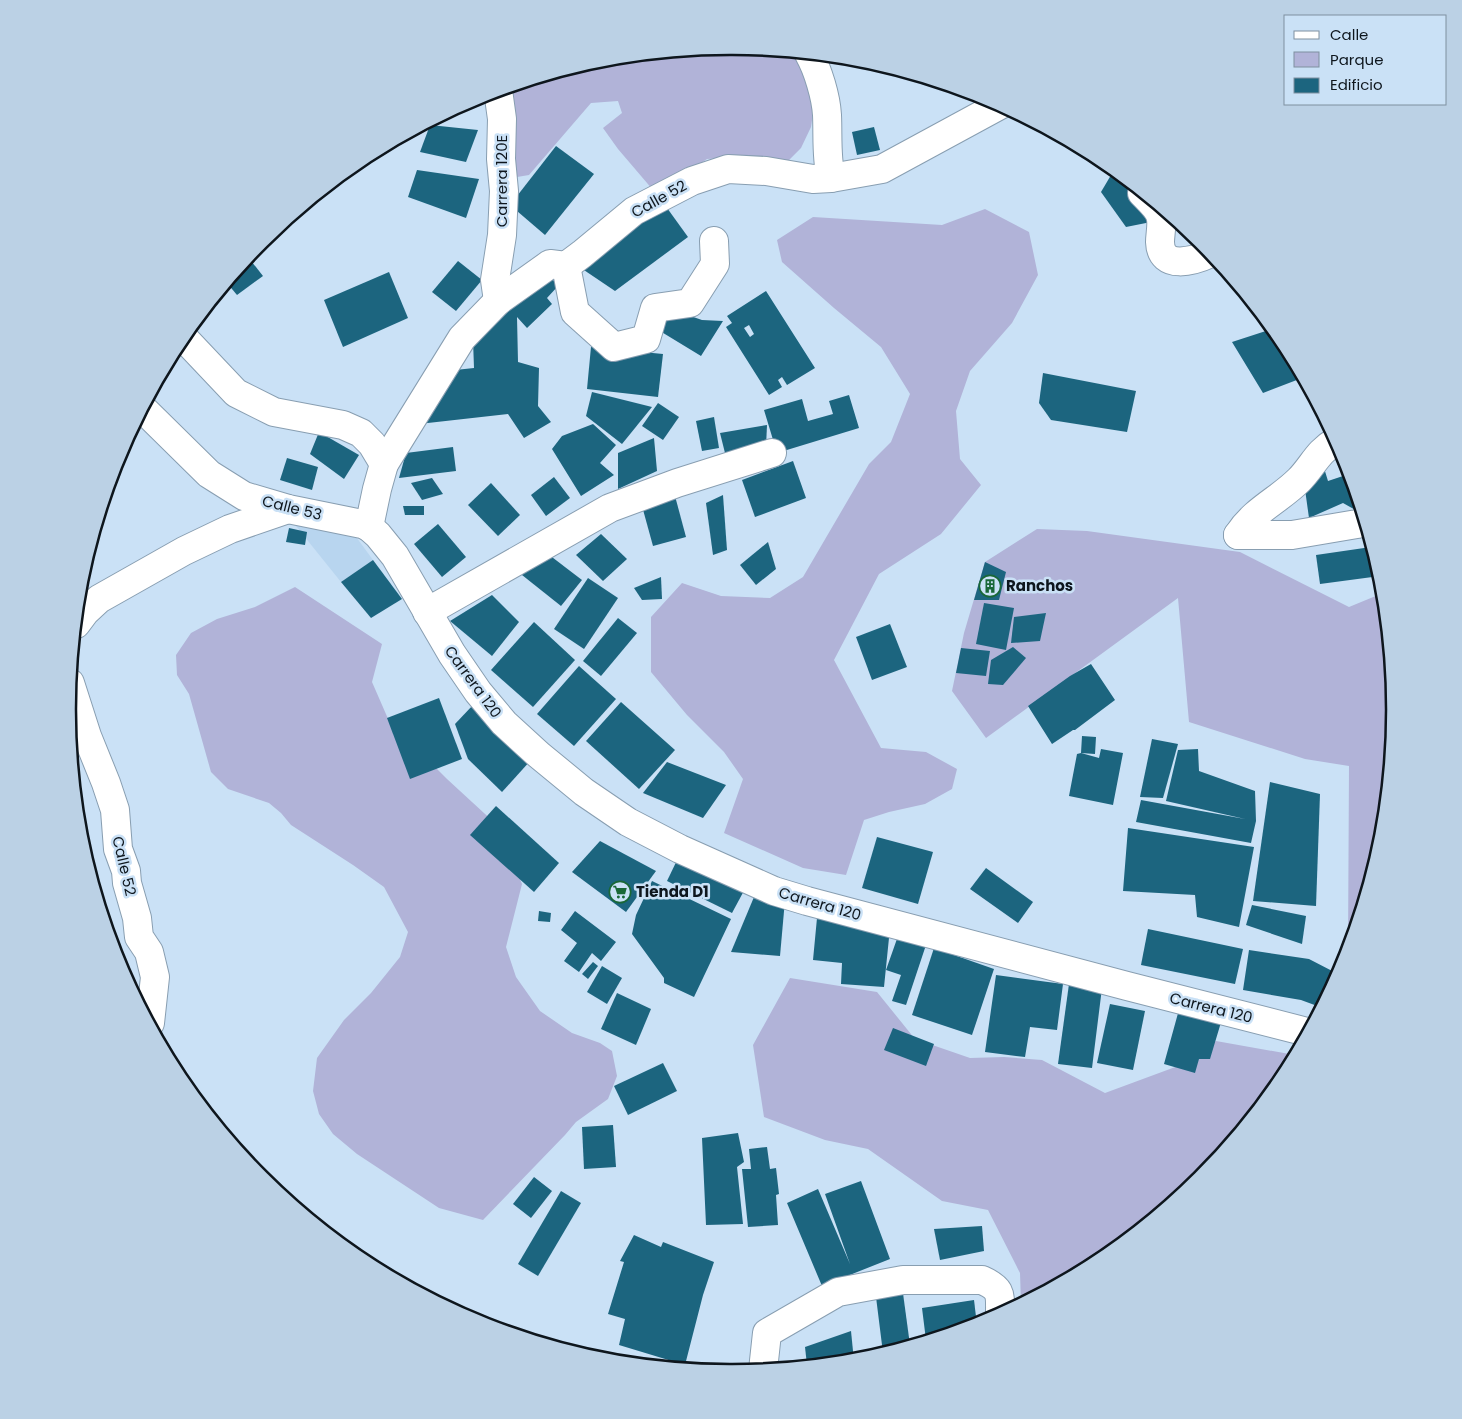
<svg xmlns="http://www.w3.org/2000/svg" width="1462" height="1419" font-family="Poppins,sans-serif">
  <rect width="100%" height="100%" fill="#cae1f6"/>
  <path fill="#b8d5ef" d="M332,504L373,560L341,582L296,526Z"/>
  <g fill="#b1b3d8">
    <path d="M731,46L803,53L815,100L811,127L801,148L788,161L766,164L738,157L707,159L680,178L653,190L618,149L603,128L622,113L618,101L591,103L529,175L511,178L506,88L602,59Z"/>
    <path d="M985,209L1029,232L1038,275L1012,323L970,371L956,411L960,459L981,485L941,534L879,574L834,660L881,748L926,752L957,769L952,789L925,804L889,812L864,820L846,875L803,868L724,833L743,779L724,752L687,715L651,672V617L682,583L721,596L770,598L803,577L869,464L891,442L910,394L881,347L834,308L782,262L777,240L813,217L942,225Z"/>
    <path d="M1037,529L1087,531L1240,552L1349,607L1383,593L1394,710L1381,839L1348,950L1349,766L1305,759L1189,722L1178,598L986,738L952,691L964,633L985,562Z"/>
    <path d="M295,587L382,644L372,682L389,721L447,779L497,825L522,884L506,947L516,977L540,1011L572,1033L600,1043L612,1051L617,1076L608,1099L576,1122L565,1135L483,1220L439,1208L357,1154L333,1134L319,1114L313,1091L317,1058L344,1020L371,993L400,957L408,932L384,887L353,865L291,825L281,813L269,803L228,789L211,772L189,694L177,675L176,655L191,633L217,619L255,607Z"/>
    <path d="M790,978L877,992L915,1039L970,1058L1004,1057L1042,1060L1105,1093L1178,1066L1216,1041L1295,1055L1282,1078L1200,1179L1099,1261L1021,1303L1020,1273L988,1210L942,1201L868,1149L825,1140L764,1117L753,1045Z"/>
  </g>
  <g fill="#1c657f" fill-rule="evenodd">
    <path d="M430,125L478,130L466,162L420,152Z"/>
    <path d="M874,127L880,150L857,155L852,132Z"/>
    <path d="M556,146L594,174L545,235L510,205Z"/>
    <path d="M417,170L479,179L466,218L408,197Z"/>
    <path d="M1114,170L1128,181L1139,195L1156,221L1126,227L1101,192Z"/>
    <path d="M662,201L688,237L615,291L575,264Z"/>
    <path d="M248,257L263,276L237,295L227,283Z"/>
    <path d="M458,261L482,280L456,311L432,292Z"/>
    <path d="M546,271L558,286L547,298L552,304L527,328L517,317L518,362L539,368L538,406L551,422L524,438L508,414L410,425L446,371L474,368L473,340Z"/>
    <path d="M389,272L408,318L343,347L324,300Z"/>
    <path d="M766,291L815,368L787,385L782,377L778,380L782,387L769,395L726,327L732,323L727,316ZM749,325L754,334L750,337L744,328Z"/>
    <path d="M667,308L702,320L723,321L701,356L655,328Z"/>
    <path d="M1272,329L1281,340L1287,354L1290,356L1302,378L1263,393L1232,342Z"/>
    <path d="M591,347L663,354L658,397L587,389Z"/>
    <path d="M1043,373L1136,391L1127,432L1051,420L1039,403Z"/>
    <path d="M592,392L652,407L622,444L586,416Z"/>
    <path d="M849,395L859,428L777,453L764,410L802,399L808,421L833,414L829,401Z"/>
    <path d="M658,403L679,417L663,440L642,426Z"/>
    <path d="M714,417L719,448L702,451L696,421Z"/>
    <path d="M593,424L616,445L600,463L614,475L581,496L552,449L562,436Z"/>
    <path d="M767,425L766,447L726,457L720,433Z"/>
    <path d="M319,432L359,455L344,479L310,454Z"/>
    <path d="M654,438L657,471L618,489V453Z"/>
    <path d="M453,447L456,471L399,478L406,453Z"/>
    <path d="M287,458L318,467L312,490L280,480Z"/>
    <path d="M793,461L806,498L755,517L742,480Z"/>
    <path d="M1324,468L1328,481L1349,474L1360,510L1359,512L1343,503L1309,518L1304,482Z"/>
    <path d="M554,477L570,498L546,516L531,495Z"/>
    <path d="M432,478L443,494L422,500L411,483Z"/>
    <path d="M491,483L520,515L498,536L468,505Z"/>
    <path d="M723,495L727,550L713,555L706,503Z"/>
    <path d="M675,496L686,537L653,546L642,506Z"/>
    <path d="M403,506H424V515H405Z"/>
    <path d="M438,524L466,557L442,577L414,544Z"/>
    <path d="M289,528L307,532L305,545L286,542Z"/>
    <path d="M601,534L627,559L603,581L576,555Z"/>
    <path d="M768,542L776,569L756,585L740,565Z"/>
    <path d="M1371,547L1380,576L1320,584L1316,555Z"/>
    <path d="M544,551L582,580L561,606L517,571Z"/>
    <path d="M373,560L402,599L371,618L341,582Z"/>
    <path d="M985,562L1006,572L999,600H974Z"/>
    <path d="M661,577L662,599L642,600L634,588Z"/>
    <path d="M588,578L618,598L584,649L554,629Z"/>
    <path d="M492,595L519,622L492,656L450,621Z"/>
    <path d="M984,603L1014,608L1006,650L976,644Z"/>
    <path d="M1046,613L1040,641L1011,643L1014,617Z"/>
    <path d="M618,618L637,633L601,676L583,661Z"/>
    <path d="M534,622L575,660L533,707L491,670Z"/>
    <path d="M890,624L907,667L872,680L856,637Z"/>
    <path d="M1013,647L1026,658L1003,685L988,684L991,660Z"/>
    <path d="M961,648L990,651L986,676L956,673Z"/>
    <path d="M1091,664L1115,700L1075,730H1073L1052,744L1028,706L1070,676Z"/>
    <path d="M579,666L616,699L574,746L537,714Z"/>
    <path d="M439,698L462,759L410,779L387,718Z"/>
    <path d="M621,702L675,750L639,789L586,741Z"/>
    <path d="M473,705L531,760L502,792L468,759L455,724Z"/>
    <path d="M1082,736L1096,737L1095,754L1081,753L1099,758L1101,749L1123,753L1113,805L1069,796L1077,754L1081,753Z"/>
    <path d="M1152,739L1178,744L1163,798L1140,797Z"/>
    <path d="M1198,749L1199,771L1255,791L1256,821L1251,843L1136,822L1141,800L1245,819L1166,801L1178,750Z"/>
    <path d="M667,762L726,785L703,818L643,793Z"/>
    <path d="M1270,782L1320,794L1316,906L1253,901Z"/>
    <path d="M496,806L559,863L534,892L470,835Z"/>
    <path d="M1128,828L1254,847L1239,927L1197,917L1195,895L1123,891Z"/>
    <path d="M877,837L933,852L918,904L862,888Z"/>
    <path d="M600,841L656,871L626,912L572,872Z"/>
    <path d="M680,854L746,887L732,913L667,881Z"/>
    <path d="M986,868L1033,902L1018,923L970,889Z"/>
    <path d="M652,881L731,919L694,997L664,983V978L632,934L636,915Z"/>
    <path d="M754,897L785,900L780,956L731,952Z"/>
    <path d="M1252,905L1306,916L1302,944L1246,925Z"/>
    <path d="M539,911L551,913L550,922L538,921Z"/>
    <path d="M575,911L616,942L601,961L592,953L579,972L564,961L577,943L561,930Z"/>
    <path d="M817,918L890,928L884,987L841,984L842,963L813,960Z"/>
    <path d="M1148,929L1243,949L1235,984L1141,965Z"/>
    <path d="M898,936L926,945L906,1005L892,1001L901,975L886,970Z"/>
    <path d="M934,948L994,969L972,1035L912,1015Z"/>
    <path d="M1249,950L1309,959L1338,974L1320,1007L1301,1000L1243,990Z"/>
    <path d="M593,962L598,966L588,979L582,974Z"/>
    <path d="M602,966L622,978L607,1004L587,992Z"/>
    <path d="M996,975L1063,984L1057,1030L1030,1027L1025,1057L985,1052Z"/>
    <path d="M1069,984L1102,988L1092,1068L1058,1064Z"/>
    <path d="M617,993L651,1009L636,1045L601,1029Z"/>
    <path d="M1110,1004L1145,1011L1133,1070L1097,1063Z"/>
    <path d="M1180,1006L1222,1019L1210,1059H1199L1195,1073L1164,1064Z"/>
    <path d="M893,1028L934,1044L926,1066L884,1050Z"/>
    <path d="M663,1063L677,1091L628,1115L614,1086Z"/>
    <path d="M613,1125L616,1167L584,1169L582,1127Z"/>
    <path d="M738,1133L744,1162L737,1167L743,1224L706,1225L702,1138Z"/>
    <path d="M767,1147L770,1169L776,1168L779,1194L776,1195L778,1225L748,1227L742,1169H751L749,1149Z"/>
    <path d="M534,1177L552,1191L531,1218L513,1204Z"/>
    <path d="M861,1181L890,1259L822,1286L787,1203L818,1189L850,1264L825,1194Z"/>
    <path d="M561,1191L581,1203L538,1276L518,1264Z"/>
    <path d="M982,1226L984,1251L940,1260L934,1229Z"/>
    <path d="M634,1235L661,1247L663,1242L714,1262L703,1295L685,1365L619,1345L625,1319L608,1314L624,1262L620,1261Z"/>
    <path d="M902,1286L910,1345L883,1353L875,1289Z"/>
    <path d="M974,1300L977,1325L926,1340L922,1308Z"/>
    <path d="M851,1331L854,1361L807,1365L805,1347Z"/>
  </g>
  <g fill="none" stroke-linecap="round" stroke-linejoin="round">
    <g stroke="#889eb1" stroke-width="30">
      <g id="minor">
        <path d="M809,54C818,70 826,97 827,115C828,136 826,157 831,178"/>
        <path d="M498,90L502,119L501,159L504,191L502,235L495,280L498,301"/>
        <path d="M1142,193C1147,198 1158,209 1160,215C1163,223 1160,234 1160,242C1161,271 1194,261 1211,253"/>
        <path d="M566,266L575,312L614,347L646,339L655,308L690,303L715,264L714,241"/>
        <path d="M183,337L236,393L274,412L343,425L361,433L372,444L384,464L377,489L369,527"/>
        <path d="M384,464L462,338L498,301L550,264L566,266L582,254L634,211L692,181L728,169L766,171L813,179L831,178L882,169L1000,105"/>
        <path d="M1238,535C1254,510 1279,500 1299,480C1313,466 1317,452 1336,441"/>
        <path d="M1238,535H1292L1357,524L1364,522"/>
        <path d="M427,612L610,508L677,483L772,453"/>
        <path d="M76,624L85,612L99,599L184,551L230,529L288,509"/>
        <path d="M70,683L87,736L106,783L115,810L118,849L126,871L127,883L137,918L139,937L149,952L155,977L150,1023"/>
        <path d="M763,1370L767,1333L838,1292L903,1280H982C1002,1289 1000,1294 1000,1314"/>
      </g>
    </g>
    <g stroke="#889eb1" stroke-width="30">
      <path id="tertiary" d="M143,409L209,474L244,496L288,509L362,524L369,527L378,535L395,556L452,654L478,692L504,723L539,755L584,792L628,822L680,849L774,891L807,901L1127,986L1307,1032"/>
    </g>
    <use href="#minor" stroke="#fff" stroke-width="28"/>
    <use href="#tertiary" stroke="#fff" stroke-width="28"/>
  </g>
  <defs>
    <g id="building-ring" transform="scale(1.125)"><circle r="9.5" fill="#cae1f6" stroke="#196837" stroke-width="1.5"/><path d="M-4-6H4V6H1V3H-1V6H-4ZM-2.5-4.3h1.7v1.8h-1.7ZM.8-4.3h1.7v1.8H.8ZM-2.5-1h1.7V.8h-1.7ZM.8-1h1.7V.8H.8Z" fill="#196837"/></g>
    <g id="supermarket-ring" transform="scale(1.125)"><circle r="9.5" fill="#cae1f6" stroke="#196837" stroke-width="1.5"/><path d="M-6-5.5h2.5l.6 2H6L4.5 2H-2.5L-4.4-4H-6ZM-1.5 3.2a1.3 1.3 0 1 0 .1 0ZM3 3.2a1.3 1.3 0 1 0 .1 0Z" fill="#196837"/></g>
  </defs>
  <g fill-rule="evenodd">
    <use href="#building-ring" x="990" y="586"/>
    <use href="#supermarket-ring" x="620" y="892"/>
  </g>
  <g text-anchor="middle" stroke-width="5" stroke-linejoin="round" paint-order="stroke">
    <g font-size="15" fill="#0e161d" stroke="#cae1f6">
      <text transform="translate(502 181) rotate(-90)" y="5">Carrera 120E</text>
      <text transform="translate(659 199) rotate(-29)" y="5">Calle 52</text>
      <text transform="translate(292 508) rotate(14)" y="5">Calle 53</text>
      <text transform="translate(473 682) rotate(54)" y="5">Carrera 120</text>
      <text transform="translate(124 866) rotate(77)" y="5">Calle 52</text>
      <text transform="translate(820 904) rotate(16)" y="5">Carrera 120</text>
      <text transform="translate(1211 1008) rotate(14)" y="5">Carrera 120</text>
    </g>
    <g font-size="15" font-weight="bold" fill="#0e161d" stroke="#cae1f6" text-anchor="start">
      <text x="1006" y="591">Ranchos</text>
      <text x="636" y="897">Tienda D1</text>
    </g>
  </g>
  <path d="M0 0H1462V1419H0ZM730 55H732A654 654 0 0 1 1386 709V710A654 654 0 0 1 732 1364H730A654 654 0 0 1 76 710V709A654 654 0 0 1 730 55Z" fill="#bbd1e5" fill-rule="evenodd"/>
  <path fill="none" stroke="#0e161d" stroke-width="2.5" d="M730 55H732A654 654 0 0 1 1386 709V710A654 654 0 0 1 732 1364H730A654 654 0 0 1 76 710V709A654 654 0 0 1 730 55Z"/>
  <rect x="1284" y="15" width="162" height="90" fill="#cae1f6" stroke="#7f909f"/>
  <rect x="1294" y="31" width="25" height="8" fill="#ffffff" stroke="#7f909f"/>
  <text x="1330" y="40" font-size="15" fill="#0e161d">Calle</text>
  <rect x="1294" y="52" width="25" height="15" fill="#b1b3d8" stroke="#7f909f"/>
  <text x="1330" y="65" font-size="15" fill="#0e161d">Parque</text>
  <rect x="1294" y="78" width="25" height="15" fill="#1c657f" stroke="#7f909f"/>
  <text x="1330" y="90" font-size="15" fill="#0e161d">Edificio</text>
</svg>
